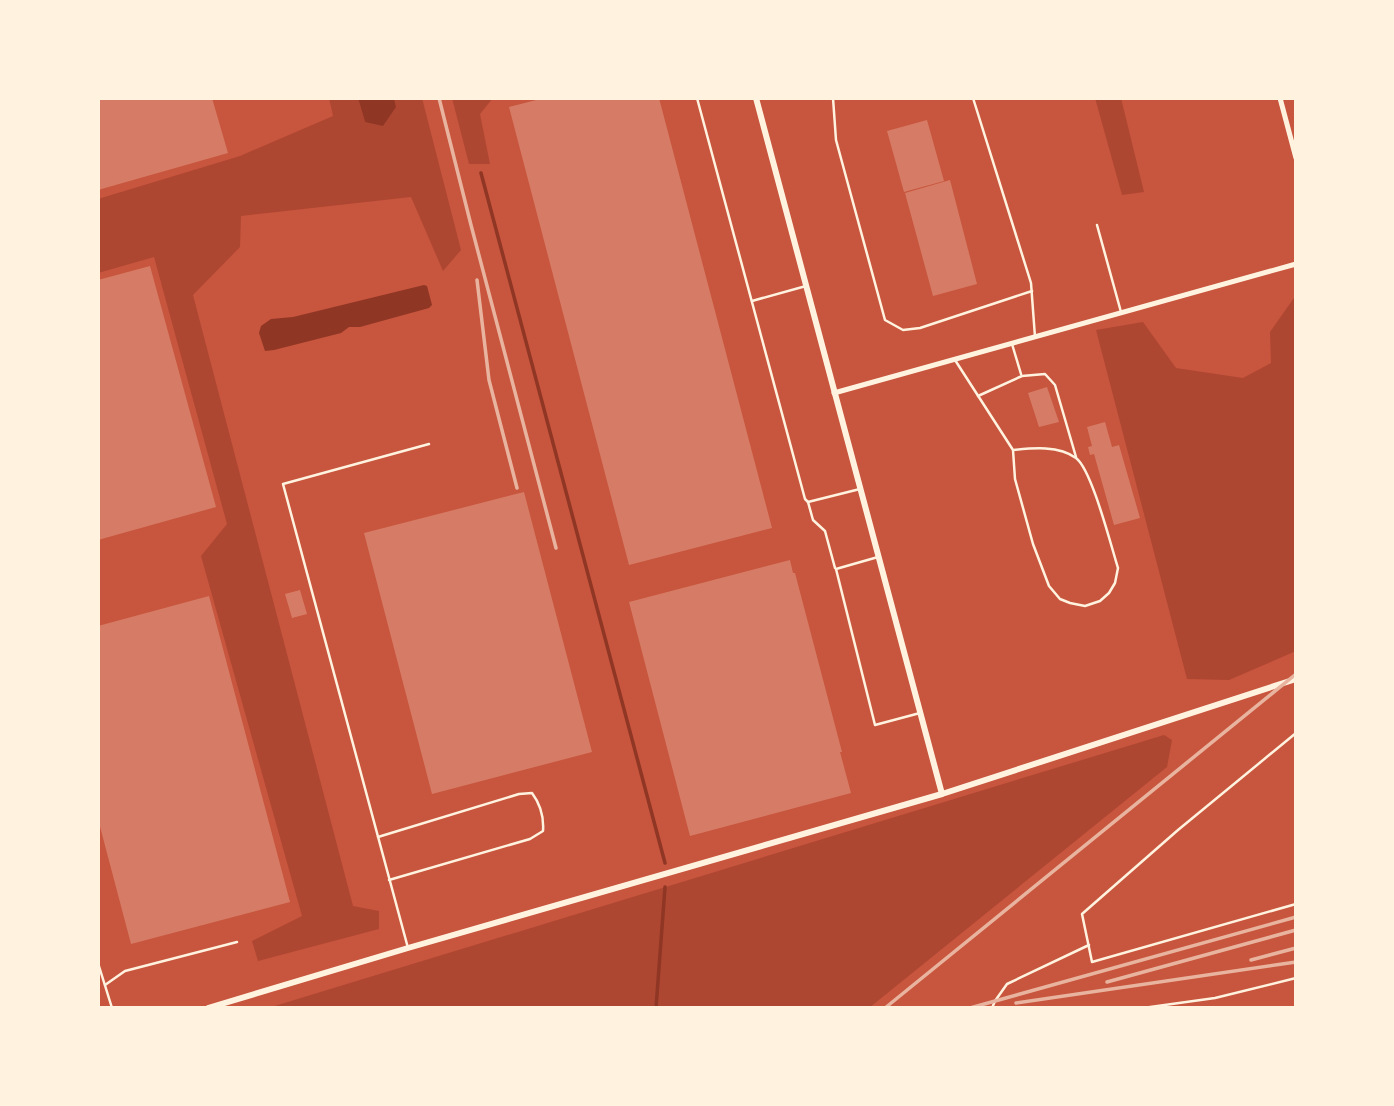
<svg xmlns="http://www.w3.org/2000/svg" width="1394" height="1106" font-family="'Libre Baskerville',serif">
  <rect width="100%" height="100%" fill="#c8553d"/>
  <g fill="#ae4732">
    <path d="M329,98H358L365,122L396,107L394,98H422L461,250L443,271L411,197L241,216L240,247L193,295L353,906L379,911V929L258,961L252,941L302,916L201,556L227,524L154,257L98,273V199L240,156L333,116Z"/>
    <path d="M452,98H493L480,114L490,164H469Z"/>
    <path d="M1095,98H1121L1144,192L1122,195Z"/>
    <path d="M1296,295V651L1229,680L1187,679L1096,330L1143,322L1176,368L1243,378L1271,363L1270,332Z"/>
    <path d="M1164,735L1172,740L1167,767L869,1008H268Z"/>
  </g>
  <g fill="#8f3625">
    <path d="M358,98H394L396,107L383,126L365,122Z"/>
    <path d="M424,285L427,286L432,305L429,308L360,327H349L341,333L274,350L265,351L259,333L261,326L271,319L293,317Z"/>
  </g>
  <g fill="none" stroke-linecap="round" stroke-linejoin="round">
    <g stroke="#8f3625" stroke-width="3.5">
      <path d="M481,173L665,863"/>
      <path d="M656,1008L665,887"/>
    </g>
  </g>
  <g fill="#d67c66">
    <path d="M98,98H212L228,153L98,190Z"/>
    <path d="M544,98H659L772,528L629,565L509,107Z"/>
    <path d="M927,120L944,181L904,192L887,131Z"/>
    <path d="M950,180L977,284L933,296L905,193Z"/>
    <path d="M150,266L216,507L98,540V280Z"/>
    <path d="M1047,387L1059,422L1039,427L1028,393Z"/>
    <path d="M1105,422L1112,447L1119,445L1140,518L1114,525L1094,454L1090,455L1088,447L1092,446L1087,427Z"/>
    <path d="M524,492L592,752L432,794L364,533Z"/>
    <path d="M790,560L793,573H795L842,752H840L851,793L690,836L629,602Z"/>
    <path d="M300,590L307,614L292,618L285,594Z"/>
    <path d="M209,596L290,902L131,944L98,819V626Z"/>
  </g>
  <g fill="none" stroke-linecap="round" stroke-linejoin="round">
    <g stroke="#fff3e0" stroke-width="2.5">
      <path d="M697,98L805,499L808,502L860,489"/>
      <path d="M833,98L836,140L885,320L903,330L920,328L1032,291"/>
      <path d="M973,98L1031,283L1035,337"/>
      <path d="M1097,225L1121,312"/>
      <path d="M752,301L806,286"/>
      <path d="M1012,344L1021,374"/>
      <path d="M955,360L1013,450L1015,479L1033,544L1049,586L1060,599L1070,603L1085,606L1100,601L1109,593L1115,583L1118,568C1111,546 1092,470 1076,458C1059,445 1032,448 1013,450"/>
      <path d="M978,396L1022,376L1045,374L1055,385L1076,457"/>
      <path d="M808,502L813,520L825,531L835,568"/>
      <path d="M878,557L836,569L875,725L920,713"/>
      <path d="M1296,733L1178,830L1082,914L1092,962L1296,904"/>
      <path d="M378,837L519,794L532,793C541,805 544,817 543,831L530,839L389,880"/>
      <path d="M408,948L283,484L429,444"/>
      <path d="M98,963L112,1008"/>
      <path d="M105,985L125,971L237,942"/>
      <path d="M992,1008L995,1001L1007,984L1089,945"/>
      <path d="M1143,1008L1215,998L1296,978"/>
    </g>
    <g stroke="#fff3e0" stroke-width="5">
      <path d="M1280,98L1296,158"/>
      <path d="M834,393L1296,264"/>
    </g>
    <g stroke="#fff3e0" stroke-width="6">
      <path d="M756,98L942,794"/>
      <path d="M208,1008L408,948L942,794L1296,679"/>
    </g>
    <g stroke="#e9b49f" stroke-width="3.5">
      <path d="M439,98L471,225L556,548"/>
      <path d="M477,280L489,380L517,488"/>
      <path d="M1251,960L1296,948"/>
      <path d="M1107,982L1296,930"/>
      <path d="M1016,1003L1296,962"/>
      <path d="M885,1008L1296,674"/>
      <path d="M970,1008L1296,917"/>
    </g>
  </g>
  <rect width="1394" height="1106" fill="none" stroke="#fff3e0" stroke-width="200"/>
</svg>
